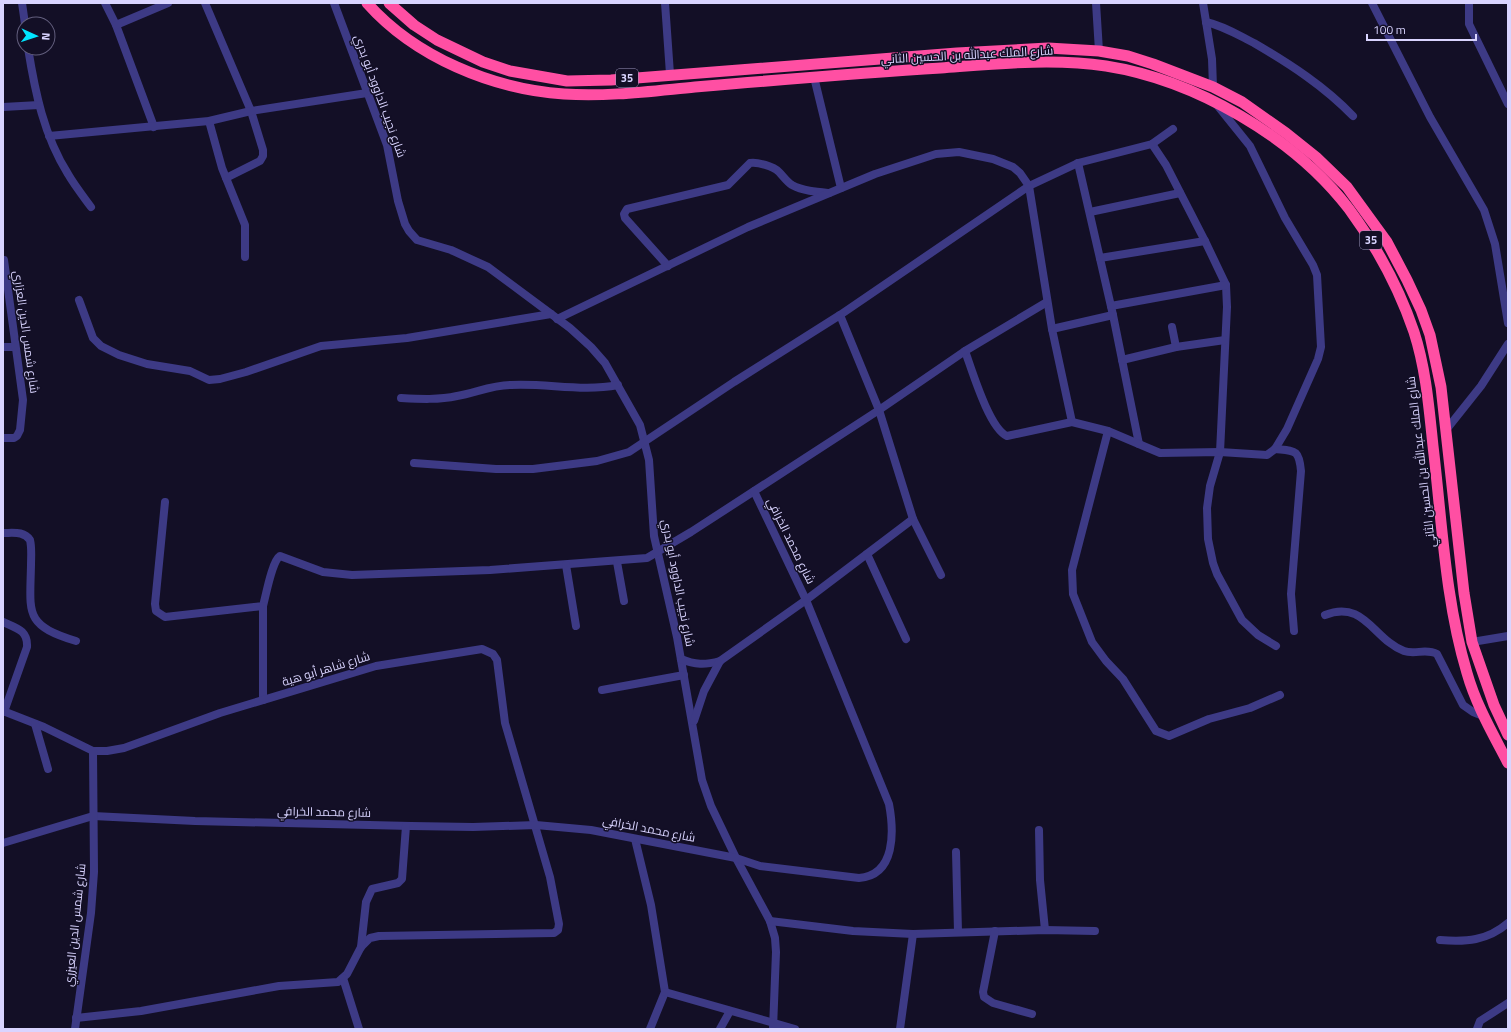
<svg xmlns="http://www.w3.org/2000/svg" width="1511" height="1032" font-family="'Titillium Web',Cairo,sans-serif">
  <rect width="100%" height="100%" fill="#130f26"/>
  <g fill="none" stroke-linecap="round" stroke-linejoin="round">
    <g stroke="#3d3a85" stroke-width="8">
      <path d="M22,3L25,24"/>
      <path d="M105,3L116,25L154,127"/>
      <path d="M205,3L251,111L263,150V156L260,161L226,178"/>
      <path d="M334,3L387,145L398,201L405,224L409,231L417,240L451,250L488,267L570,328L591,347L605,363L640,425L649,460L654,536L677,637L702,780L711,806L736,858L770,921L775,938L776,952L773,1029"/>
      <path d="M665,3L670,74"/>
      <path d="M1096,3L1099,51"/>
      <path d="M1203,3L1212,59L1213,87"/>
      <path d="M1372,3L1430,117L1484,210L1495,244L1508,323"/>
      <path d="M1469,3V24L1508,104"/>
      <path d="M1206,22C1224,26 1238,35 1254,43C1290,64 1324,86 1353,116"/>
      <path d="M116,25L168,3"/>
      <path d="M28,48C35,92 44,136 68,174C75,186 83,196 91,207"/>
      <path d="M814,77L841,188"/>
      <path d="M3,107L39,105"/>
      <path d="M209,121L222,168L245,225V257"/>
      <path d="M49,136L209,121L251,111L367,93"/>
      <path d="M1152,144L1166,165L1205,241L1226,285L1227,307L1220,452L1210,486L1207,508L1208,539L1213,563L1217,574L1242,620L1258,635L1276,646"/>
      <path d="M1078,163L1113,315L1139,444"/>
      <path d="M1090,212L1180,193"/>
      <path d="M1100,258L1205,241"/>
      <path d="M668,266L625,218L624,214L627,209L728,185L750,163C758,162 773,166 779,172C783,176 787,182 792,185C803,191 817,192 829,193"/>
      <path d="M79,300L93,338L101,346L119,355L147,364L190,371L209,380L220,379L246,372L321,346L407,338L551,314"/>
      <path d="M1111,306L1226,285"/>
      <path d="M840,315L879,410L913,519L941,575"/>
      <path d="M557,319L748,227L875,174L936,154L959,152L993,159L1013,167L1020,173L1029,186L1052,329L1072,422"/>
      <path d="M1172,327L1176,347"/>
      <path d="M1052,329L1113,315"/>
      <path d="M3,347H15"/>
      <path d="M965,351C972,370 989,428 1007,436L1072,422L1108,431L1160,453L1220,452L1267,455L1275,449L1287,429L1318,359L1321,347L1317,275L1313,265L1285,218L1250,146L1217,105"/>
      <path d="M1122,360L1176,347L1225,340"/>
      <path d="M401,398C420,399 439,400 457,396C475,393 492,385 511,385C547,383 582,392 618,385"/>
      <path d="M1446,430L1481,386L1508,344"/>
      <path d="M1108,431L1072,570L1073,594L1092,642L1106,661L1123,679L1156,731L1169,736L1209,719L1250,708L1280,695"/>
      <path d="M3,438H14L17,436L20,430L23,400L4,260"/>
      <path d="M1275,449C1295,451 1299,449 1301,471L1291,594L1294,631"/>
      <path d="M414,463L496,469H533L597,461L629,452L734,382L840,315L1029,186L1078,163L1152,144L1173,129"/>
      <path d="M165,502L155,604L156,611L165,617L263,606C266,595 272,561 280,556L323,572L352,575L490,570L647,558L691,532L879,410L965,351L1047,302"/>
      <path d="M3,533C14,533 24,531 30,540C32,548 31,557 31,565C30,614 24,625 76,641"/>
      <path d="M867,554L906,639"/>
      <path d="M617,562L624,601"/>
      <path d="M566,565L576,626"/>
      <path d="M1325,615C1364,599 1374,640 1404,651C1415,655 1426,648 1437,654L1463,705L1473,712L1483,716"/>
      <path d="M3,622C16,628 28,630 27,647L4,712"/>
      <path d="M1472,642L1508,636"/>
      <path d="M681,659C695,665 705,665 720,661"/>
      <path d="M602,690L684,675"/>
      <path d="M263,700V606"/>
      <path d="M3,711L44,727L93,751H107L124,748L220,713L376,666L482,649L493,654L497,660L505,723L550,877L559,924L558,930L554,933L379,936L370,938L361,947L347,974L338,982L279,986L141,1011L76,1018"/>
      <path d="M694,721L704,691L720,661L806,600L913,519"/>
      <path d="M35,724L48,769"/>
      <path d="M1039,830L1040,880L1045,930"/>
      <path d="M635,839L651,905L665,992L650,1029"/>
      <path d="M3,843L93,816L195,821L411,826L473,827L536,825L591,830L736,858L760,866L859,878C896,875 894,831 889,804L806,600L754,491"/>
      <path d="M956,852L958,932"/>
      <path d="M770,921L853,931L913,934L1045,930L1095,931"/>
      <path d="M995,931L983,992L984,997L993,1003L1032,1014"/>
      <path d="M1440,940C1466,942 1487,941 1508,923"/>
      <path d="M361,947L366,902L372,889L398,883L402,879L406,826"/>
      <path d="M343,978L359,1029"/>
      <path d="M665,992L795,1029"/>
      <path d="M75,1029L91,913L94,872L93,751"/>
      <path d="M720,1029L730,1011"/>
      <path d="M900,1029L913,934"/>
      <path d="M1477,1029L1480,1021L1508,1003"/>
    </g>
    <g stroke="#ff4fa3" stroke-width="11">
      <path d="M367,3C415,57 492,89 564,94C607,97 652,91 695,87C777,80 859,73 941,68C995,64 1052,58 1106,66C1195,80 1294,137 1349,209C1377,247 1399,288 1414,332C1426,369 1429,408 1433,446C1442,521 1445,600 1467,673C1476,705 1493,734 1508,763"/>
      <path d="M389,3L414,25L437,40L483,62L510,71L567,81L611,80L957,53L1048,48L1099,51L1128,56L1153,64L1213,87L1242,102L1286,133L1316,157L1347,187L1387,242L1407,280L1421,310L1430,335L1441,387L1464,593L1472,642L1494,705L1508,735"/>
    </g>
  </g>
  <g text-anchor="middle" stroke-width="3" stroke-linejoin="round" paint-order="stroke">
    <g fill="#130f26" stroke="#9e99be" stroke-width="1">
      <rect x="616" y="69" width="22" height="18" rx="3"/>
      <rect x="1360" y="231" width="22" height="18" rx="3"/>
    </g>
    <g font-size="11" font-weight="bold" fill="#d9d4ff">
      <text x="627" y="82">35</text>
      <text x="1371" y="244">35</text>
    </g>
    <g font-size="12" fill="#d9d4ff" stroke="#130f26">
      <text transform="translate(967 55) rotate(-3)" y="4">شارع الملك عبدالله بن الحسين الثاني</text>
      <text transform="translate(380 96) rotate(70)" y="4">شارع نجيب الداوود أبو بدري</text>
      <text transform="translate(26 332) rotate(82)" y="4">شارع شمس الدين العزاري</text>
      <text transform="translate(1421 462) rotate(-97)" y="4">شارع الملك عبدالله بن الحسين الثاني</text>
      <text transform="translate(791 541) rotate(64)" y="4">شارع محمد الخرافي</text>
      <text transform="translate(678 583) rotate(79)" y="4">شارع نجيب الداوود أبو بدري</text>
      <text transform="translate(326 669) rotate(-17)" y="4">شارع شاهر أبو هية</text>
      <text transform="translate(324 812) rotate(1)" y="4">شارع محمد الخرافي</text>
      <text transform="translate(649 829) rotate(11)" y="4">شارع محمد الخرافي</text>
      <text transform="translate(75 925) rotate(-84)" y="4">شارع شمس الدين العيزري</text>
    </g>
  </g>
  <rect width="1511" height="1032" fill="none" stroke="#d9d4ff" stroke-width="8"/>
  <g transform="translate(36 36) rotate(93)"><circle r="19" fill="#130f26" stroke="#625e7d"/>
  <path d="M0-3L7 15L0 10L-7 15Z" fill="#00e5ff"/>
  <text y="-6" font-size="11" font-weight="bold" text-anchor="middle" fill="#d9d4ff">N</text>
  </g>
  <path d="M1367 34v6h109v-6" fill="none" stroke="#d9d4ff" stroke-width="2"/>
  <text x="1373" y="34" font-size="12" fill="#d9d4ff" stroke="#130f26" stroke-width="3" paint-order="stroke">100 m</text>
</svg>
